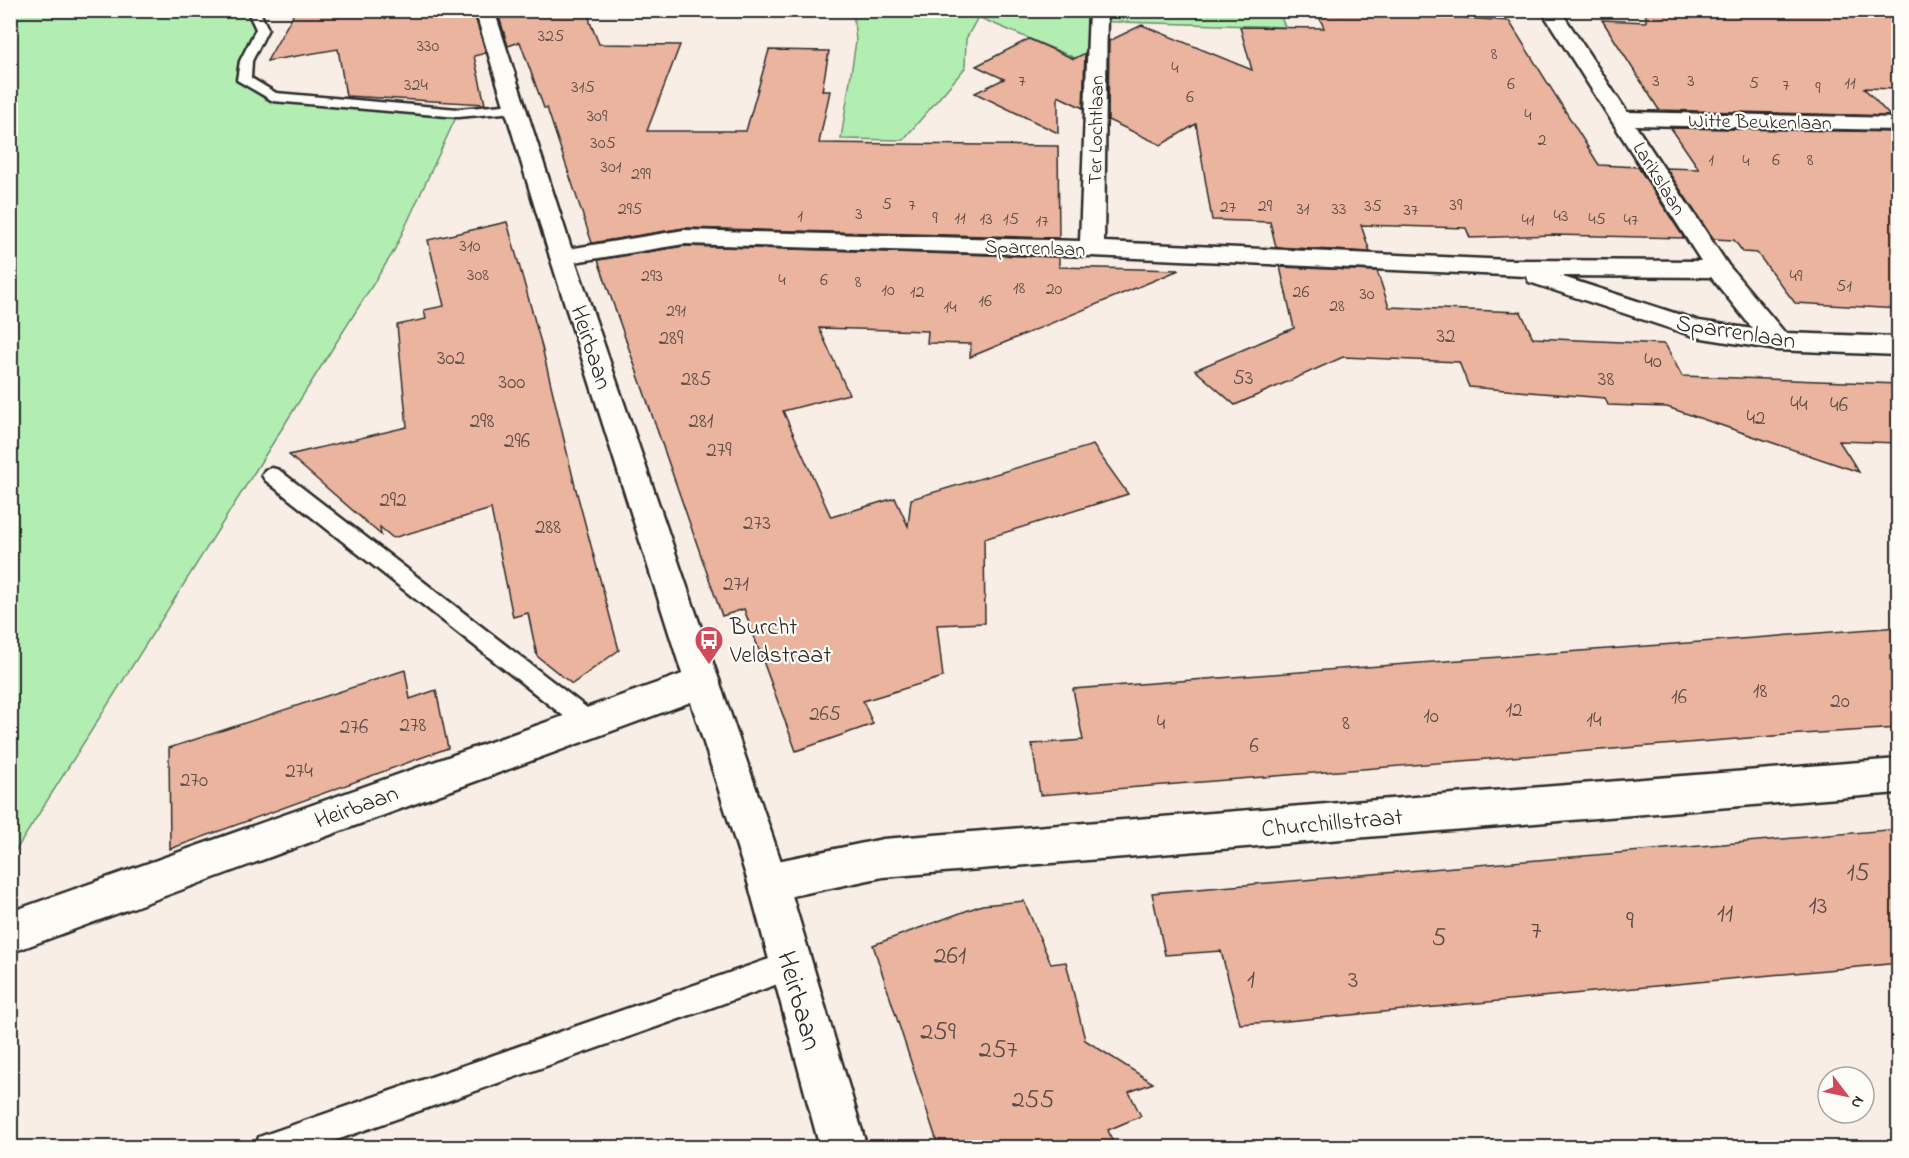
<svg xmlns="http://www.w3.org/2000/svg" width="1909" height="1158" font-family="'Indie Flower',sans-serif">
  <rect width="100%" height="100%" fill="#f9eee5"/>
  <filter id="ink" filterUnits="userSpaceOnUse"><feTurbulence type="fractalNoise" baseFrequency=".0167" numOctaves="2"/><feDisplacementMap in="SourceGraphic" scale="12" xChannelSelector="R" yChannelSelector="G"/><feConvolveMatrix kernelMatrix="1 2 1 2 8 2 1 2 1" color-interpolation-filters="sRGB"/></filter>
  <g filter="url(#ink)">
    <g fill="#b2edb2" stroke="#6e8c6e" stroke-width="1.5">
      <path d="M1278,10L1285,27L1087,21V63L978,17L966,39L965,68L903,140L841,139L856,41L853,11Z"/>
      <path d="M10,11H253L262,29L244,80L273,97L458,113L394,251L11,858Z"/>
    </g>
    <g fill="#eab49e" stroke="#2b2b2b" stroke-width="1.5">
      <path d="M296,10H473L486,53L474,56L485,104L346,96L338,49L267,61Z"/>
      <path d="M497,10H589L590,22L599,44L680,45L647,131H746L769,50L829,51L822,91H830L819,143L1058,146L1059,238L684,228L592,243L547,108H544L520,42L508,46Z"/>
      <path d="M1646,10H1899V89L1864,88L1890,116L1659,110L1602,20L1646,22Z"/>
      <path d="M1318,14H1402L1509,21L1599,165L1638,167L1684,238L1554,235L1470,238L1466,228L1361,225L1370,252L1276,247L1270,222L1212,220L1196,124L1161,145L1108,120L1109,41L1142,25L1252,70L1240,27L1324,28Z"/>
      <path d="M1029,39L1074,59L1085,53L1083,108L1058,96V133L975,93L1004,79L976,66Z"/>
      <path d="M1671,128L1899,132V309L1795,303L1757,253L1743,252L1734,240L1713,239L1666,168L1699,169Z"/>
      <path d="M507,222L541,343L575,486L619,650L572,684L537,656L528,613L513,617L491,509L393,538L380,527L381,535L289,455L407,427L397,325L426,319L424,310L444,306L428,240Z"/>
      <path d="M684,246L1059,257V267L1179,270L970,357L971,344L927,343L928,331L819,328L849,394L783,411L831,517L895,498L908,526L911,499L1093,445L1128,494L984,539L985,623L937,625L943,677L863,701L873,724L796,751L744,609L722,616L598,260Z"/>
      <path d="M1280,267L1377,271L1389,307L1521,312L1533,338L1665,344L1682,376L1899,384V443L1839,441L1859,472L1667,407L1608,405L1605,398L1469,387L1459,362L1343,357L1235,405L1195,370L1294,328Z"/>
      <path d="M1899,627V728L1786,735L1040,795L1032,744L1083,740L1073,689Z"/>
      <path d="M405,670L410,699L436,690L448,748L170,849L169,748Z"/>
      <path d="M1899,829V963L1287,1021L1240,1024L1221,951L1165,955L1152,893Z"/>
      <path d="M1024,901L1051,964L1066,962L1085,1040L1153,1083L1129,1092L1141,1116L1108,1130L1115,1148H939L873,945L982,905Z"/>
    </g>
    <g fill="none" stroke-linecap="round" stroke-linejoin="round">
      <g stroke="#2b2b2b" stroke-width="5">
        <g id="lane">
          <path d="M247,10H259L268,29L252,61L251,78L276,93L458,109L515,104L522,108L515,112L458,117L273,101L237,80L240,61L256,29Z"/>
          <path d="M272,468L279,470L596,715L600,722L596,729L588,732L580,729L265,480L262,475L265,470Z"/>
          <path d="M792,951L802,955L806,965L802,975L792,979L314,1148H255L259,1137L270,1133Z"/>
        </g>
      </g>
      <g stroke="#2b2b2b" stroke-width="5">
        <g id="street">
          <path d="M1089,10H1107L1104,242L1509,260L1701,261L1541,10H1560L1627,112L1898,118V130L1635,125L1728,265L1785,333L1898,337V355L1777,350L1696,337L1529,282L1526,276L1092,256L684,244L562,264L553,262L550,257L553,252L562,250L684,230L1080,241ZM1560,276L1711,277L1753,329L1699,321Z"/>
          <path d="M702,667L715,671L720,682L715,693L10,953V912Z"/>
          <path d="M1898,759V793L883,877L768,901L754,896L748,882L754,868L768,863L883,839Z"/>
        </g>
      </g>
      <g stroke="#2b2b2b" stroke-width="5">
        <path id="secondary" d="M475,10H494L574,257L788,882L867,1148H820L748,882L550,257Z"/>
      </g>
      <use href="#lane" fill="#fdfcf7" fill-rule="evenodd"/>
      <use href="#street" fill="#fdfcf7" fill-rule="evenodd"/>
      <use href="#secondary" fill="#fdfcf7" fill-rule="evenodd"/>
    </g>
  </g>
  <defs>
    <g id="bus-pin" transform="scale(1.5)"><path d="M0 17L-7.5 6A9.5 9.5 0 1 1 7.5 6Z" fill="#d1495b" stroke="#fdfcf7"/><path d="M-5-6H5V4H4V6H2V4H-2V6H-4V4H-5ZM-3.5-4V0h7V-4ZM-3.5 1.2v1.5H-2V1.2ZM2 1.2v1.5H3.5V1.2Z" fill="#fff"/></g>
  </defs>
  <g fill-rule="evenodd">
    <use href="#bus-pin" x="709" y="640"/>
  </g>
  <g text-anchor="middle" stroke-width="4.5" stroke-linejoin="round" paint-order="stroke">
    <g font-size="18" fill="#5b4d48">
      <text x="551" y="41">325</text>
      <text x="428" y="51">330</text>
      <text x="1494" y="59">8</text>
      <text x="1175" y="73">4</text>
      <text x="1022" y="86">7</text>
      <text x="1656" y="86">3</text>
      <text x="1691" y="86">3</text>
      <text x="1754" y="88">5</text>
      <text x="1850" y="88">11</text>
      <text x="1511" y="89">6</text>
      <text x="416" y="90">324</text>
      <text x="1786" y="90">7</text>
      <text x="583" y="92">315</text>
      <text x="1818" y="93">9</text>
      <text x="1190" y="102">6</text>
      <text x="1528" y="120">4</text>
      <text x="597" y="121">309</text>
      <text x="1542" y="145">2</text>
      <text x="603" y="148">305</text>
      <text x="1711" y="165">1</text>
      <text x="1776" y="165">6</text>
      <text x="1810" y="165">8</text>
      <text x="1746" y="166">4</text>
      <text x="611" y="172">301</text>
      <text x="641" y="179">299</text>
      <text x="887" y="209">5</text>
      <text x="912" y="210">7</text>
      <text x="1456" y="210">39</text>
      <text x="1265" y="211">29</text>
      <text x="1373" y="211">35</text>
      <text x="1228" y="212">27</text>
      <text x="630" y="214">295</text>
      <text x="1303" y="214">31</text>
      <text x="1339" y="214">33</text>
      <text x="1411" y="215">37</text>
      <text x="859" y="219">3</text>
      <text x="800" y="221">1</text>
      <text x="1561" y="221">43</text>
      <text x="935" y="223">9</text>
      <text x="960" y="223">11</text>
      <text x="986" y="224">13</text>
      <text x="1011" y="224">15</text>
      <text x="1597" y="224">45</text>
      <text x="1528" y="225">41</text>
      <text x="1631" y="225">47</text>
      <text x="1042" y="226">17</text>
      <text x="470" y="251">310</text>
      <text x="478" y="280">308</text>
      <text x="652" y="281">293</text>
      <text x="1796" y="281">49</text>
      <text x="782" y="285">4</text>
      <text x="824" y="285">6</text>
      <text x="858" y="287">8</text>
      <text x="1844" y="291">51</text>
      <text x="1019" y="293">18</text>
      <text x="1054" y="294">20</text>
      <text x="888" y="295">10</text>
      <text x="917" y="297">12</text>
      <text x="1301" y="297">26</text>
      <text x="1367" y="299">30</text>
      <text x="985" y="306">16</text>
      <text x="1337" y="311">28</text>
      <text x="950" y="312">14</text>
      <text x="676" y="316">291</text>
    </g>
    <g font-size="20" fill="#2b2b2b" stroke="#fdfcf7">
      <text transform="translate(1760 121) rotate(1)" y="7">Witte Beukenlaan</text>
      <text transform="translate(1095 130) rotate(-89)" y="7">Ter Lochtlaan</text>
      <text transform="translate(1660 178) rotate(58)" y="7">Larikslaan</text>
      <text transform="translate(1035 247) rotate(2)" y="7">Sparrenlaan</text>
    </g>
    <g font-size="21" fill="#5b4d48">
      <text x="1446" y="342">32</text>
      <text x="671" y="344">289</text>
      <text x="451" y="364">302</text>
      <text x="1653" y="367">40</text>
      <text x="1243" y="384">53</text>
      <text x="696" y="385">285</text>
      <text x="1606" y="385">38</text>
      <text x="512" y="388">300</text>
      <text x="1799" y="410">44</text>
      <text x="1839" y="411">46</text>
      <text x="1756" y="424">42</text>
      <text x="482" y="427">298</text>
      <text x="701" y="427">281</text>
      <text x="517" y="447">296</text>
      <text x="719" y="456">279</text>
      <text x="393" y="506">292</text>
      <text x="757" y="529">273</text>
      <text x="548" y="533">288</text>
      <text x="736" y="590">271</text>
      <text x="1760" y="697">18</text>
      <text x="1679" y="703">16</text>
      <text x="1840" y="707">20</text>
      <text x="1514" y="716">12</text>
      <text x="825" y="720">265</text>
      <text x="1431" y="722">10</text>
      <text x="1594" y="726">14</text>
      <text x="1161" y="729">4</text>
      <text x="1346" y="729">8</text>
      <text x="413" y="731">278</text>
      <text x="354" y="733">276</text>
      <text x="1254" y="752">6</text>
      <text x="299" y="777">274</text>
      <text x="194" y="786">270</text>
    </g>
    <g font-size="24" fill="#2b2b2b" stroke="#fdfcf7">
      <text transform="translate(1736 331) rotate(9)" y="8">Sparrenlaan</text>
      <text transform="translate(592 347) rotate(72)" y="8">Heirbaan</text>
      <text transform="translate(356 806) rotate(-20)" y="8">Heirbaan</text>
      <text transform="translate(1332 822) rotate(-5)" y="8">Churchillstraat</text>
    </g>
    <g font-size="24" fill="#2b2b2b" stroke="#fdfcf7" text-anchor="start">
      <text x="730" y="634">Burcht<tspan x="730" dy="28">Veldstraat</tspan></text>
    </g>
    <g font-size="26" fill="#5b4d48">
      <text x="1858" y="880">15</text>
      <text x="1818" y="913">13</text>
      <text x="1725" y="921">11</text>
      <text x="1630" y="928">9</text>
      <text x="1536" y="938">7</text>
      <text x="1439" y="945">5</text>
      <text x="950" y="963">261</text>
      <text x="1251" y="987">1</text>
      <text x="1353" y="987">3</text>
      <text x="938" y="1039">259</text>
      <text x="998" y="1057">257</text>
      <text x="1033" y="1107">255</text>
    </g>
    <g font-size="28" fill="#2b2b2b" stroke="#fdfcf7">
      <text transform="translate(801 1000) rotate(74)" y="10">Heirbaan</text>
    </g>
  </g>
  <rect width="1909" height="1158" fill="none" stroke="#fdfcf7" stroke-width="36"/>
  <rect x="18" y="18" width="1873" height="1122" fill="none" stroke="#2b2b2b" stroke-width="2" filter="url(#ink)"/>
  <g transform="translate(1846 1095) rotate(122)"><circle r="28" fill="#fdfcf7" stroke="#a9a8a5" stroke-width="1.5"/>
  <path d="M0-4.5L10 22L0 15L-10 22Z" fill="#d1495b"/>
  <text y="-9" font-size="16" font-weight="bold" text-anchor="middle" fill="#2b2b2b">N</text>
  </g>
</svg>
